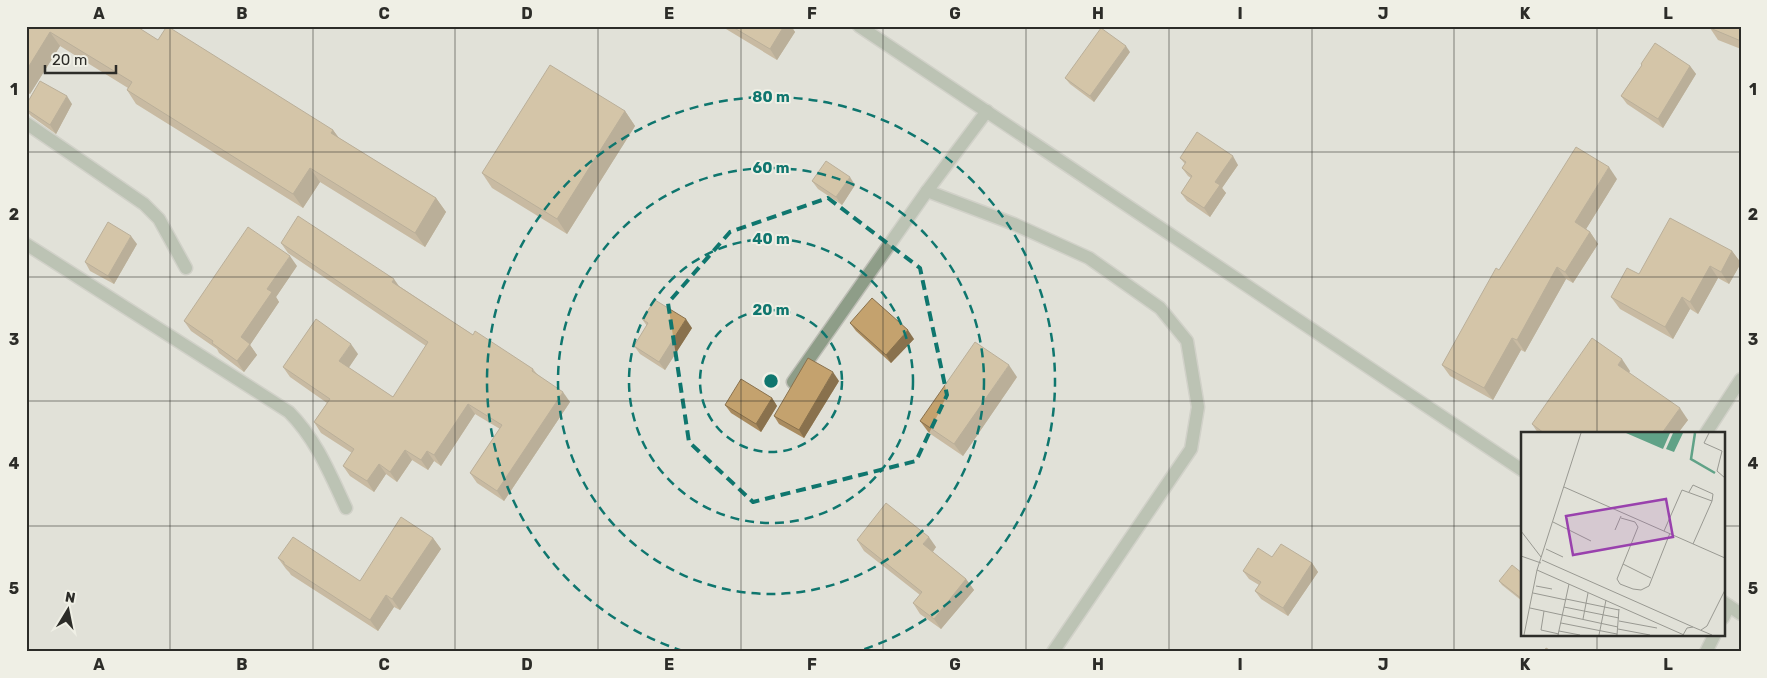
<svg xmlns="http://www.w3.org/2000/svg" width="1767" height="678" font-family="Rubik,sans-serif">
  <rect width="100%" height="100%" fill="#e1e1d8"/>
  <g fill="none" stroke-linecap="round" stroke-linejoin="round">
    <g stroke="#bdbdb5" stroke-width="15">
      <path id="lane" d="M26,123L144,204L159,219L186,268"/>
    </g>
    <g stroke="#bdbdb5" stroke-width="15">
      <g id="street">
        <path d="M859,26L1522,470"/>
        <path d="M927,191L1014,224L1089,258L1160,308L1187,341L1198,407L1191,449L1053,652"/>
        <path d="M26,244L289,412C316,439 330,474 346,508"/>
        <path d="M793,382L927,191L987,111"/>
        <path d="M1706,433L1741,379"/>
        <path d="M1723,602L1741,614"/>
        <path d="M1723,618L1729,606"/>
        <path d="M1706,652L1715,634"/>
      </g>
    </g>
    <use href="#lane" stroke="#8e9d88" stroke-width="12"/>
    <use href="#street" stroke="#8e9d88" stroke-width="12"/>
  </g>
  <g fill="#a98b5f">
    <path d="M26,26L158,40L333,130L339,138L436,198L446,212L425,247L320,182L303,208L136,104L127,90L128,88L60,46L30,94L26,92Z"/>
    <path d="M721,26H791L795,32L777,60Z"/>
    <path d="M1741,26V49L1718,40L1710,28Z"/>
    <path d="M1130,52L1094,102L1070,84L1065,78Z"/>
    <path d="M1641,64L1690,66L1696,74L1663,128L1627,104L1621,96L1642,65Z"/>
    <path d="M72,104L56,134L31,116L26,110V105Z"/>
    <path d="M625,111L635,126L567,234L492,188L482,173Z"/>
    <path d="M1180,158L1238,165L1222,188L1226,193L1210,217L1187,201L1181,193L1191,178L1188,176L1182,168L1185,164Z"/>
    <path d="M1617,179L1586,229L1590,232L1598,244L1573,283L1566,279L1525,352L1521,350L1493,400L1450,376L1442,365L1499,270Z"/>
    <path d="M812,181L855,185L842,205L818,189Z"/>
    <path d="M281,243L399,286L473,335L533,369L537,374L570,402L504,501L477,483L470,473L500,429L475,414L441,466L434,461L428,470L412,460L397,482L386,474L374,492L350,476L343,466L352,453L321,433L314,422L327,403L290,377L283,367L358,354L348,368L393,397L426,346L288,253Z"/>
    <path d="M137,244L114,284L90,271L85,262Z"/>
    <path d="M1732,251L1741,263L1729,284L1718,278L1698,314L1690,309L1673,339L1620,309L1611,297L1639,274Z"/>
    <path d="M297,266L276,297L279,302L250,345L257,355L244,372L219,353L217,349L191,331L184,321Z"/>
    <path d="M642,319L692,328L665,370L640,354L634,346L647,326Z"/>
    <path d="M850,323L914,339L891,363L856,331Z"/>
    <path d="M1630,371L1629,373L1688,420L1678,433H1538L1532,424Z"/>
    <path d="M1017,377L963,456L929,433L920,421Z"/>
    <path d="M839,381L804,438L779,424L774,416Z"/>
    <path d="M772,398L777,406L761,432L731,413L725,405Z"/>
    <path d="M433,538L441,549L400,610L394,607L378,631L291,575L289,572L286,569L278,558L360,581Z"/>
    <path d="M857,540L936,547L933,552L966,579L974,590L941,629L920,614L913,603L920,595L864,551Z"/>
    <path d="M1272,557L1312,563L1318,572L1288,616L1261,599L1255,591L1259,585L1249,579L1243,571Z"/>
    <path d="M1522,573V601L1502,585L1499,581Z"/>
  </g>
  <g fill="#89714d">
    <path d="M784,26H791L795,32L777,60L770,49Z"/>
    <path d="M50,32L60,46L30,94L26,88V71Z"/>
    <path d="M1126,46L1130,52L1094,102L1090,96Z"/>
    <path d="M1690,66L1696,74L1663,128L1658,119Z"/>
    <path d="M67,96L72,104L56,134L50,125Z"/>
    <path d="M625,111L635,126L567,234L557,219Z"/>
    <path d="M333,130L343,144L331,133Z"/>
    <path d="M1233,156L1238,165L1222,188L1226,193L1210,217L1204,208L1215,182Z"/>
    <path d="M1609,167L1617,179L1583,234L1575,222Z"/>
    <path d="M310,168L320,182L303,208L293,194Z"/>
    <path d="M850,177L855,185L842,205L836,197Z"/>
    <path d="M436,198L446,212L425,247L415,233Z"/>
    <path d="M1590,232L1598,244L1573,283L1565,272Z"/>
    <path d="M131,236L137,244L114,284L108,276Z"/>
    <path d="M1732,251L1741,263L1729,284L1721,272Z"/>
    <path d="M290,256L297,266L276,297L279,302L250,345L257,355L244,372L237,361L241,337L267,289Z"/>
    <path d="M1710,266L1718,278L1698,314L1690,302Z"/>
    <path d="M1557,267L1566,279L1525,352L1517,340Z"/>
    <path d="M394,279L401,289L392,282Z"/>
    <path d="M1682,297L1690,309L1673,339L1665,327Z"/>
    <path d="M686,319L692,328L665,370L659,362Z"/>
    <path d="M908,330L914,339L891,363L886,355Z"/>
    <path d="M1512,338L1521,350L1493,400L1484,388Z"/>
    <path d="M351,344L358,354L346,372L339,361Z"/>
    <path d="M1622,359L1630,371L1626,377L1618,365Z"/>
    <path d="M1009,365L1017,377L963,456L954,444Z"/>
    <path d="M833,372L839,381L804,438L799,430Z"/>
    <path d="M563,392L570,402L504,501L497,491Z"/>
    <path d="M772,398L777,406L761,432L756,424Z"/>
    <path d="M468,404L475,414L441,466L434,455Z"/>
    <path d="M1680,408L1688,420L1678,433H1662Z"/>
    <path d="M405,450L412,460L397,482L390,472Z"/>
    <path d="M427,451L434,461L428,470L421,460Z"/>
    <path d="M379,464L386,474L374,492L367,481Z"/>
    <path d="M929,537L936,547L930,555L923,544Z"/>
    <path d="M433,538L441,549L400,610L392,599Z"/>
    <path d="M1312,563L1318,572L1288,616L1283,608Z"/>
    <path d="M966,579L974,590L941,629L934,619Z"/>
    <path d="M386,595L394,607L378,631L370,620Z"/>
  </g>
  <g fill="#c4a26e" stroke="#89714d">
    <path d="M26,26H136L158,40L167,26L333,130L331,133L436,198L415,233L310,168L293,194L127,90L132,82L50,32L26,71Z"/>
    <path d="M731,26H784L770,49Z"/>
    <path d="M1710,26H1741V41L1710,28Z"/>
    <path d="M1101,28L1126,46L1090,96L1065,78Z"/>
    <path d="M1655,43L1690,66L1658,119L1621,96L1642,65L1641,64Z"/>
    <path d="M550,65L625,111L557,219L482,173Z"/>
    <path d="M40,81L67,96L50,125L26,109V105Z"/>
    <path d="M1197,132L1233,156L1215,182L1220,185L1204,208L1181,193L1192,176L1182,168L1186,162L1180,158Z"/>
    <path d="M1576,147L1609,167L1575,222L1590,232L1565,272L1557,267L1517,340L1512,338L1484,388L1442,365L1496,268L1499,270Z"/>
    <path d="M826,161L850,177L836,197L812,181Z"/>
    <path d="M298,216L394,279L392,282L473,335L475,331L533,369L532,371L563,392L497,491L470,473L502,425L468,404L434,455L427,451L421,460L405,450L390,472L379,464L367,481L343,466L354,449L314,422L330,399L283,367L316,319L351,344L339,361L393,397L428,342L281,243Z"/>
    <path d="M1670,218L1732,251L1721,272L1710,266L1690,302L1682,297L1665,327L1611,297L1627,268L1639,274Z"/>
    <path d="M108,222L131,236L108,276L85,262Z"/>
    <path d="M248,227L290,256L267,289L272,292L241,337L250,344L237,361L212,343L213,341L184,321Z"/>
    <path d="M872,298L908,330L886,355L850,323Z"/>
    <path d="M655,300L686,319L659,362L634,346L648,323L642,319Z"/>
    <path d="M1592,338L1622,359L1618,365L1680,408L1662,433H1544L1532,424Z"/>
    <path d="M975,342L1009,365L954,444L920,421Z"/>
    <path d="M808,358L833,372L799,430L774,416Z"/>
    <path d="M741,379L772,398L756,424L725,405Z"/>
    <path d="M886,503L929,537L923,544L966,579L934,619L913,603L922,592L857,540Z"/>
    <path d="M401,517L433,538L392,599L386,595L370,620L284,564V562L278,558L293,537L360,581Z"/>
    <path d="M1281,544L1312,563L1283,608L1255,591L1261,582L1243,571L1258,548L1272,557Z"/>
    <path d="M1512,565L1522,573V599L1499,581Z"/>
    <path d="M1546,648L1553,652H1544Z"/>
  </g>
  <path d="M0 0H1767V678H0ZM828,198L920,268L947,395L916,461L753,502L689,442L668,303L730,232Z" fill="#e1e1d8" fill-opacity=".55" fill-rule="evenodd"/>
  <path fill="none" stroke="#0f766e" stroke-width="4" stroke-dasharray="10 6" stroke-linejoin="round" d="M828,198L920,268L947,395L916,461L753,502L689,442L668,303L730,232Z"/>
  <path fill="none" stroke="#2c2c28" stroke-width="1" stroke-opacity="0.55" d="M170,26V652M313,26V652M455,26V652M598,26V652M741,26V652M883,26V652M1026,26V652M1169,26V652M1312,26V652M1454,26V652M1597,26V433M26,152H1741M26,277H1741M26,401H1741M26,526H1522M1723,526H1741M1597,634V652"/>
  <g fill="none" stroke="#0f766e" stroke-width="2.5" stroke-dasharray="9 6">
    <circle cx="771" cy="381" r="71"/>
    <circle cx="771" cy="381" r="142"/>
    <circle cx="771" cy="381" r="213"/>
    <path d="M683 651A284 284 0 1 1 859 651"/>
  </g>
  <g transform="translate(1521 432)">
    <rect width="204" height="204" fill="#e1e1d8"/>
    <path d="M105,1H149L142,17ZM152,1H162L153,20L145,17Z" fill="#60a287"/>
    <path fill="none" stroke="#60a287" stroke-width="2.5" d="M174,1L170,27L194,41"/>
    <path fill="none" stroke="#999992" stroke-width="1" d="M188,1L183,11L201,19L196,39L204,46M43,55L204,126M168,60L172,53L192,62L191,69M100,86L114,90L117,95L96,147L99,152L112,157L120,158L128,154L149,101M32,90L70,109M94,98L100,84M0,99L20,125M143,99L161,58L191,69L172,112M25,117L42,125M0,124L20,131M21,128L172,195M102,132L130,146M16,138L163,203M15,154L31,157M12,161L45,168M45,167L98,178M43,175L98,186M9,176L97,195M23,179L20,198L38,202M62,187L67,161M98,189L136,196M40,191L96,202M97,197L129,203M180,198L186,194L204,158M38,199L59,203M3,203L16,138L60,1M37,203L48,152M78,203L85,168M96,203L98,177M162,203L166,196L172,195L191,203"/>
    <path fill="#9941ad" fill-opacity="0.15" stroke="#9941ad" stroke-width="2.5" d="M145,67L152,105L52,123L45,84Z"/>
    <rect width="204" height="204" fill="none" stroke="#2c2c28" stroke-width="2.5"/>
  </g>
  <circle cx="771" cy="381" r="8" fill="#0f766e" stroke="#efefe5" stroke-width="2.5"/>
  <g font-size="15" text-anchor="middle" font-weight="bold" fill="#0f766e" stroke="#efefe5" stroke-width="4" stroke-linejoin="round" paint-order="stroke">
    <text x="771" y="102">80 m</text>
    <text x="771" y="173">60 m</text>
    <text x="771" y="244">40 m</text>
    <text x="771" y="315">20 m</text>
  </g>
  <rect width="1767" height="678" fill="none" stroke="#efefe5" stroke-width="55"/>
  <g transform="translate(68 610) rotate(10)" stroke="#efefe5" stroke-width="4" paint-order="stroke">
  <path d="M0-4L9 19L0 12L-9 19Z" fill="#2c2c28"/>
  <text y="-8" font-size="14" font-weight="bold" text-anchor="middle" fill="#2c2c28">N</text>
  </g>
  <path d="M45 65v8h71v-8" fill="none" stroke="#2c2c28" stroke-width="2.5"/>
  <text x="52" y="65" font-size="15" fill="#2c2c28" stroke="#efefe5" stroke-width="4" paint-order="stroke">20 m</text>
  <rect x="28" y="28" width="1712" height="622" fill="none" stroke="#2c2c28" stroke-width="2"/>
  <g font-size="16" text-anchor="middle" font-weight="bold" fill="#2c2c28">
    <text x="99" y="19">A</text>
    <text x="242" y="19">B</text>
    <text x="384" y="19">C</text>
    <text x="527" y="19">D</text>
    <text x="669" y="19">E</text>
    <text x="812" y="19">F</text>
    <text x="955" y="19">G</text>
    <text x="1098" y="19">H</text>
    <text x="1240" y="19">I</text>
    <text x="1383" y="19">J</text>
    <text x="1525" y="19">K</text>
    <text x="1668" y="19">L</text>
    <text x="14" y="95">1</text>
    <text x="1753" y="95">1</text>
    <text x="14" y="220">2</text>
    <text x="1753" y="220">2</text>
    <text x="14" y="345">3</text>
    <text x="1753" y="345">3</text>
    <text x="14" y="469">4</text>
    <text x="1753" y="469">4</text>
    <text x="14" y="594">5</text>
    <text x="1753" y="594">5</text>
    <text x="99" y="670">A</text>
    <text x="242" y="670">B</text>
    <text x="384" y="670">C</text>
    <text x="527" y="670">D</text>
    <text x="669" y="670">E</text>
    <text x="812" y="670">F</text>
    <text x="955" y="670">G</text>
    <text x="1098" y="670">H</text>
    <text x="1240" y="670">I</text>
    <text x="1383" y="670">J</text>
    <text x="1525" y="670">K</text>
    <text x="1668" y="670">L</text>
  </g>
</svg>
